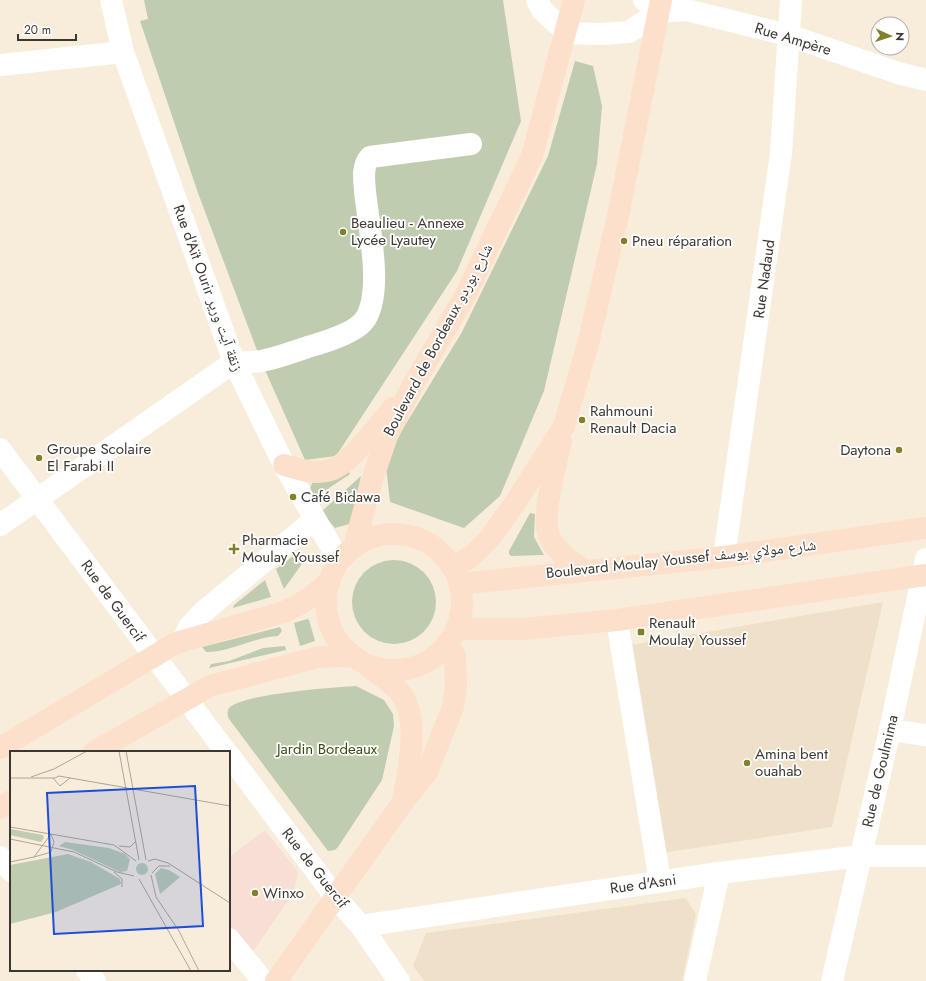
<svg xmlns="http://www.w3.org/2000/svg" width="926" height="981" font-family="Jost,'Noto Naskh Arabic',sans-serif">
  <rect width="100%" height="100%" fill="#f8eddb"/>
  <path fill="#f7dfd6" d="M265,830L298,872L294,892L252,953L229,925V857Z"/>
  <g fill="#efe1c9">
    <path d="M883,602L832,827L662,853L630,645Z"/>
    <path d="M686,898L696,914L682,981H424L413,966L426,933Z"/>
  </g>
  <g fill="#c0ccaf">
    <path d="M144,0H503L521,121L457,271L336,456L305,460L261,361L198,193L140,21L148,19Z"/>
    <path d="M575,61L593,66L602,106L597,164L544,391L500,496L464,528L390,502L385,458L462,332L548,156Z"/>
    <path d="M349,472L350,474L314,498L310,489L312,483Z"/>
    <path d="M361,476L351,521L349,524L335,528L321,512Z"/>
    <path d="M530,513L535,514L534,537L544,555L511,556L509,554V551Z"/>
    <path d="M301,552L303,554L304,561L284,589L276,569L297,553Z"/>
    <circle cx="394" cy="602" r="42"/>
    <path d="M265,580L271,597L233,608L234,605Z"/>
    <path d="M307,619L309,620L315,641L300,646L294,623Z"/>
    <path d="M280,627L282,631L278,636C254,637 228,653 206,652L202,647Z"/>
    <path d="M285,646L286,650L209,668L211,664L229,661L263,648Z"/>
    <path d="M356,686L384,700L393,714L394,726L382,780L338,847L335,850L328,851L229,719C227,716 227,711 229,708C241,694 336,687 356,686Z"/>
  </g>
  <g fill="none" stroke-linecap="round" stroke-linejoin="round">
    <g stroke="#fff" stroke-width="22">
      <path d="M111,0L123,52L234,362L284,465L340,562"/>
      <path d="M537,0L542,10L567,33L602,34L629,32L659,12L687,10L788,35L898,73L926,80"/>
      <path d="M644,0L659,12"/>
      <path d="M0,65L123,52"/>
      <path d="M0,449L226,752"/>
      <path d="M0,525L234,362C243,362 253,363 261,361C278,358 295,351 311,346C325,342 353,333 363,322C385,296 368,224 365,191C364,179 362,166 370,157L471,144"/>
      <path d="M724,557L781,153L791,0"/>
      <path d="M617,620L660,881"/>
      <path d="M183,640L189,627L202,613L314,520"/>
      <path d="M890,730L926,735"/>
      <path d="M229,755L336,898L361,926L399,981"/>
      <path d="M0,857L11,871"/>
      <path d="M361,926L719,873L861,856H926"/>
      <path d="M229,939L263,981"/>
      <path d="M87,970L95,981"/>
      <path d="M695,981L719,873"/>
      <path d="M832,981L890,730L926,559"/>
    </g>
    <g stroke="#fde0cb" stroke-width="22">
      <path d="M561,441C556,462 541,518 549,536C556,552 571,562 585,570"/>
      <path d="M284,465C298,469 312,474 327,471C349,467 378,425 393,408"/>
      <circle cx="394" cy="602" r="68"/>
      <path d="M354,547L373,477L387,436L414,383L465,296L532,156L574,0"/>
      <path d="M452,567L471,557L490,538L517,500L564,426L589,340L618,216L661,0"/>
      <path d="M459,584L724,557L926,528"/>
      <path d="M456,629H523L617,620L926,575"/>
      <path d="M369,667C378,674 389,681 398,690C422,717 408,769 403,802"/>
      <path d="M0,748L176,643L284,612C303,604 316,595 330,580"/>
      <path d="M94,752L210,686L318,657L353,656"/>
      <path d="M0,808L11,801"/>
      <path d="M276,981L403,802L427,772L453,707L456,688L455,656L448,642"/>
    </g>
  </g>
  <g fill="#828028" stroke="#fff" stroke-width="1.5">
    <circle cx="343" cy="232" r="4"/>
    <circle cx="624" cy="241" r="4"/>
    <circle cx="582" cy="420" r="4"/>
    <circle cx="899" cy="450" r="4"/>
    <circle cx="39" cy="458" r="4"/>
    <circle cx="293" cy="497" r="4"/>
    <path d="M232 543h4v4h4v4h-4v4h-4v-4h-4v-4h4z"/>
    <rect x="637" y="628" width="8" height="8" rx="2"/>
    <circle cx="747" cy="763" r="4"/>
    <circle cx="255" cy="893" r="4"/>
  </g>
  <g text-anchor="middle" stroke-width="3.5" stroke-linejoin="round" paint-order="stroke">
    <g font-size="15" fill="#3c3831" stroke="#fff">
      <text transform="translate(793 39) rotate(17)" y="5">Rue Ampère</text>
      <text transform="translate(764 279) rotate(-82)" y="5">Rue Nadaud</text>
      <text transform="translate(208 288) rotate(70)" y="5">Rue d'Aït Ourir زنقة آيت ورير</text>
      <text transform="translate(438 340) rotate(-62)" y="5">Boulevard de Bordeaux شارع بوردو</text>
      <text transform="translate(681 559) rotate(-6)" y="5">Boulevard Moulay Youssef شارع مولاي يوسف</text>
      <text transform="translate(113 601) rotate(54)" y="5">Rue de Guercif</text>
      <text transform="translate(880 771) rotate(-77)" y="5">Rue de Goulmima</text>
      <text transform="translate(315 868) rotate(52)" y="5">Rue de Guercif</text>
      <text transform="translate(643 884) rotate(-8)" y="5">Rue d'Asni</text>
    </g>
    <g font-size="15" fill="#3c3831" stroke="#fff" text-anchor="start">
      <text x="351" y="228">Beaulieu - Annexe<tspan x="351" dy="17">Lycée Lyautey</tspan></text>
      <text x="632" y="246">Pneu réparation</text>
      <text x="590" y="416">Rahmouni<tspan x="590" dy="17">Renault Dacia</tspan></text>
      <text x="47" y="454">Groupe Scolaire<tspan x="47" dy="17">El Farabi II</tspan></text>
      <text x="891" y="455" text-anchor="end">Daytona</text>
      <text x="301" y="502">Café Bidawa</text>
      <text x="242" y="545">Pharmacie<tspan x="242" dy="17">Moulay Youssef</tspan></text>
      <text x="649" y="628">Renault<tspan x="649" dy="17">Moulay Youssef</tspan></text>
      <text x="755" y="759">Amina bent<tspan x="755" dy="17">ouahab</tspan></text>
      <text x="263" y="898">Winxo</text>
    </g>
    <g font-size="15" fill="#374b12" stroke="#fff">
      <text x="327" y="754">Jardin Bordeaux</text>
    </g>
  </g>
  <g transform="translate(10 751)">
    <rect width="220" height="220" fill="#f8eddb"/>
    <path d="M0,78L33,84L34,87L31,91L0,84ZM55,91L99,97L115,103L120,108L117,120L110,121L63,99L49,95ZM58,103L81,111L110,128L111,133L46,161L0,173V114ZM126 118a6 6 0 1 1 12 0a6 6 0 1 1-12 0ZM151,117L159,119L170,126L150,143L145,123Z" fill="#c0ccaf"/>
    <path fill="none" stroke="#ada597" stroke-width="1" d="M109,0L129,109M116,0L136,109M49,25L220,55M21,26L44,18L77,0M0,27H45L49,25M43,27L50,35L60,27M0,76L104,94L126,110M0,88L64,101L107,121L124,125M109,95L120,96L126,90M138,110L145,108L158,112L220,152M0,111L24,106L38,102L41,101L44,91L41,83L24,106M104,121L112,128V136M142,122L149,115H160M141,124L146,146L169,180L189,220M129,128L181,220"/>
    <path fill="#1d4ed8" fill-opacity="0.15" stroke="#1d4ed8" stroke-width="2" d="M185,35L193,175L44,183L37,42Z"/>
    <rect width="220" height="220" fill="none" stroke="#3c3831" stroke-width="2"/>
  </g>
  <g transform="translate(890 36) rotate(93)"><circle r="19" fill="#ffffff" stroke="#b1afad"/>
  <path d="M0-3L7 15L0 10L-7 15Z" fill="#828028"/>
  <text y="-6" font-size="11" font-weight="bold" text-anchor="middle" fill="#3c3831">N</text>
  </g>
  <path d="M18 34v6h58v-6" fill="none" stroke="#3c3831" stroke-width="2"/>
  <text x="24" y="34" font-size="12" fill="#3c3831" stroke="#ffffff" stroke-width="3" paint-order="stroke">20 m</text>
</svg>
